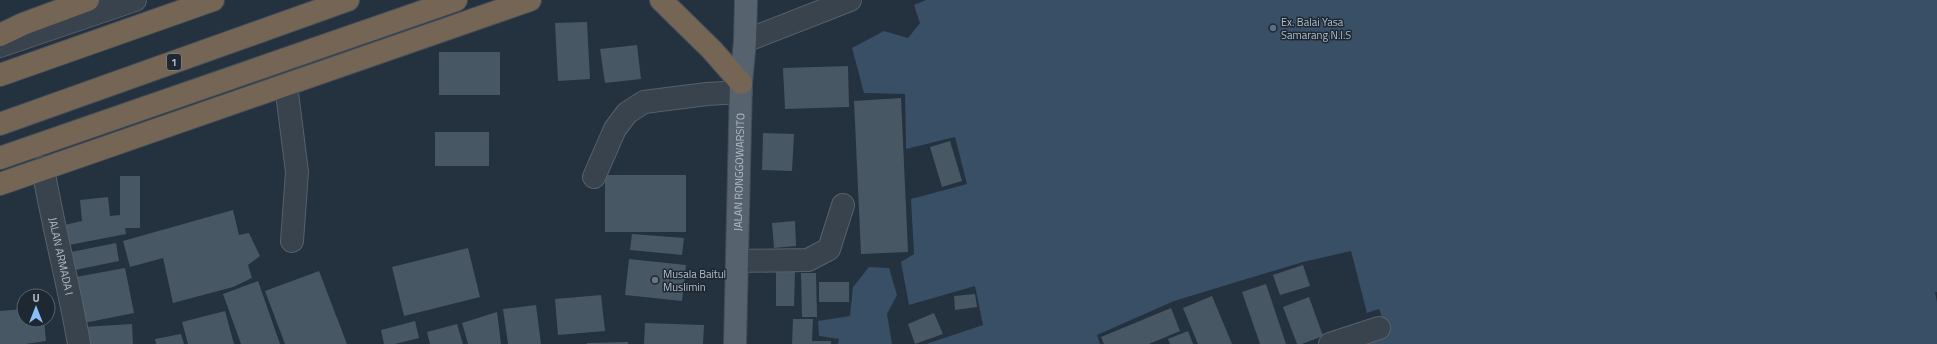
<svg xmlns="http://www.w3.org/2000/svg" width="1937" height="344" font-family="'Titillium Web',sans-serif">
  <rect width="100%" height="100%" fill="#24313e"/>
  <g fill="#384f65">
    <path d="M926,0H1937V292H1935L1937,302V344H1366L1387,332L1379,309L1367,313L1351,251L1303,262L1174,301L1097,335L1100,344H926L983,325L975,286L909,305L901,262L914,254L911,199L967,184L955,137L906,149L905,94L864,93L852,48L884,31L908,38L920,23L914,5Z"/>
    <path d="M869,267L889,268L897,295L887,314L892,344H838L839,339L819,336L818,321L850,316L853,287Z"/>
  </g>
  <g fill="#485764">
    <path d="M587,22L590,79L558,81L555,23Z"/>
    <path d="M637,45L641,79L605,83L600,49Z"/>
    <rect x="439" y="52" width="61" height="43"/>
    <path d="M848,66L849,107L785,109L783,68Z"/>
    <path d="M901,98L908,252L861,254L854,101Z"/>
    <rect x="435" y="132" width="54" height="34"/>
    <path d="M763,133L794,134L792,171L762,170Z"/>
    <path d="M950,141L962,181L942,187L930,147Z"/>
    <rect x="605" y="175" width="81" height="57"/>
    <path d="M120,176H140V228H125L126,234L64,246L60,226L82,221L80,200L108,197L110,216L120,215Z"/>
    <path d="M233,210L239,235L249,233L260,256L248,265L252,278L233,287L173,303L163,258L130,267L123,241Z"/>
    <path d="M795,221L796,246L774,248L772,223Z"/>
    <path d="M632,234L684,238L682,255L630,250Z"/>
    <path d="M116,243L119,261L75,270L71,252Z"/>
    <path d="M468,248L480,297L404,316L392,267Z"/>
    <path d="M629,259L686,265L682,301L625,295Z"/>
    <path d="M1303,265L1310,286L1280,295L1273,275Z"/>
    <path d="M125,268L134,313L79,324L70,278Z"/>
    <path d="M319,271L347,344H285L265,291Z"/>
    <path d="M776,271H795L794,306H776Z"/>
    <path d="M801,273H816L817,317H802Z"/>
    <path d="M258,281L280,344H241L223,294Z"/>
    <rect x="819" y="282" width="30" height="20"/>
    <path d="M1266,284L1286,344H1260L1242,292Z"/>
    <path d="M975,294L977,307L955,310L954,296Z"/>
    <path d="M601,295L605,331L558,335L555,299Z"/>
    <path d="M1212,296L1232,344H1198L1183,308Z"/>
    <path d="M1309,297L1323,336L1302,344H1297L1283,307Z"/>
    <path d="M536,305L541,344H508L503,309Z"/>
    <path d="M1171,308L1180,331L1149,344H1104L1101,337Z"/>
    <path d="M24,309V320H44L46,341L26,344H0V311Z"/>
    <path d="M225,311L234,344H188L182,322Z"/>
    <path d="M497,312L501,344H468L462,323Z"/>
    <path d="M934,313L943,334L915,344L908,324Z"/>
    <path d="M793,319H813L812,341H831V344H792Z"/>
    <path d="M415,321L419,338L395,344H384L381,330Z"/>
    <path d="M645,323L704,325L703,344H644Z"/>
    <path d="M132,324L133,344H84L83,327Z"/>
    <path d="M457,324L463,344H430L427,332Z"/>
    <path d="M1188,331L1193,344H1170L1168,339Z"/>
    <path d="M181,334L184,344H156L155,339Z"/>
    <path d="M628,342V344H587V343Z"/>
  </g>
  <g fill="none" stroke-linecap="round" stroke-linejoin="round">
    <g stroke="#56616c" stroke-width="24">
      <g id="minor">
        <path d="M745,41L850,0"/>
        <path d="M0,46L135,0"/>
        <path d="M286,85L297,172L292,241"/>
        <path id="s1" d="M43,168C53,227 69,285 79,344"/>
        <path d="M594,177L615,129L627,113L644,102L707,94L741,92"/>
        <path d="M737,261L808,260L829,249L843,205"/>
        <path d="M1330,344L1379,328"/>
      </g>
    </g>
    <g stroke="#414c57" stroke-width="24">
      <g id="major">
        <path id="s2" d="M735,344L741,83L745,41L746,0"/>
      </g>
    </g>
    <g stroke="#434e59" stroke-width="24">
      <g id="highway">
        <path d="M661,0L712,50L741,83"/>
        <path d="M0,35L23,24L88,0"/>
        <path d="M0,75L213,0"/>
        <path d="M0,124L348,0"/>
        <path d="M0,158L456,0"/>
        <path d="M0,184L530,0"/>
      </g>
    </g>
    <use href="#minor" stroke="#38434e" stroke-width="22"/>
    <use href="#major" stroke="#56626e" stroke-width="22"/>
    <use href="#highway" stroke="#746555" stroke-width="22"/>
  </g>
  <circle fill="#5c6f8a" stroke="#1d2833" stroke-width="1.5" cx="1273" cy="28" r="4"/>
  <circle fill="#6b7280" stroke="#1d2833" stroke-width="1.5" cx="655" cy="280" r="4"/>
  <g text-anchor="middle" stroke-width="3" stroke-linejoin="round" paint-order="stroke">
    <rect fill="#1d2833" stroke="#87919c" stroke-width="1" x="167" y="54" width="14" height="16" rx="3"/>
    <g font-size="10" font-weight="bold" fill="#b4bec9">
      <text x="174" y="66">1</text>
    </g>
    <g font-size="11" fill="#b4bec9" stroke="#1d2833" text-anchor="start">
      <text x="1281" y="26">Ex. Balai Yasa<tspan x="1281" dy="13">Samarang N.I.S</tspan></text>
      <text x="663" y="278">Musala Baitul<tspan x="663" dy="13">Muslimin</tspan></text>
    </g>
    <g font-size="11" fill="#b4bec9" stroke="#1d2833">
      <text dy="4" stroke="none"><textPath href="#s2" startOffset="172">JALAN RONGGOWARSITO</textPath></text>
      <text dy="4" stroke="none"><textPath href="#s1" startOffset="90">JALAN ARMADA I</textPath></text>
    </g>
  </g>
  <g transform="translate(36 308)"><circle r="19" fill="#1d2833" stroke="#59646f"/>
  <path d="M0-3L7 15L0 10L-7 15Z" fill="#8abef8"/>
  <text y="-6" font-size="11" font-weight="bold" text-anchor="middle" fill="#b4bec9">U</text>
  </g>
</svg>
